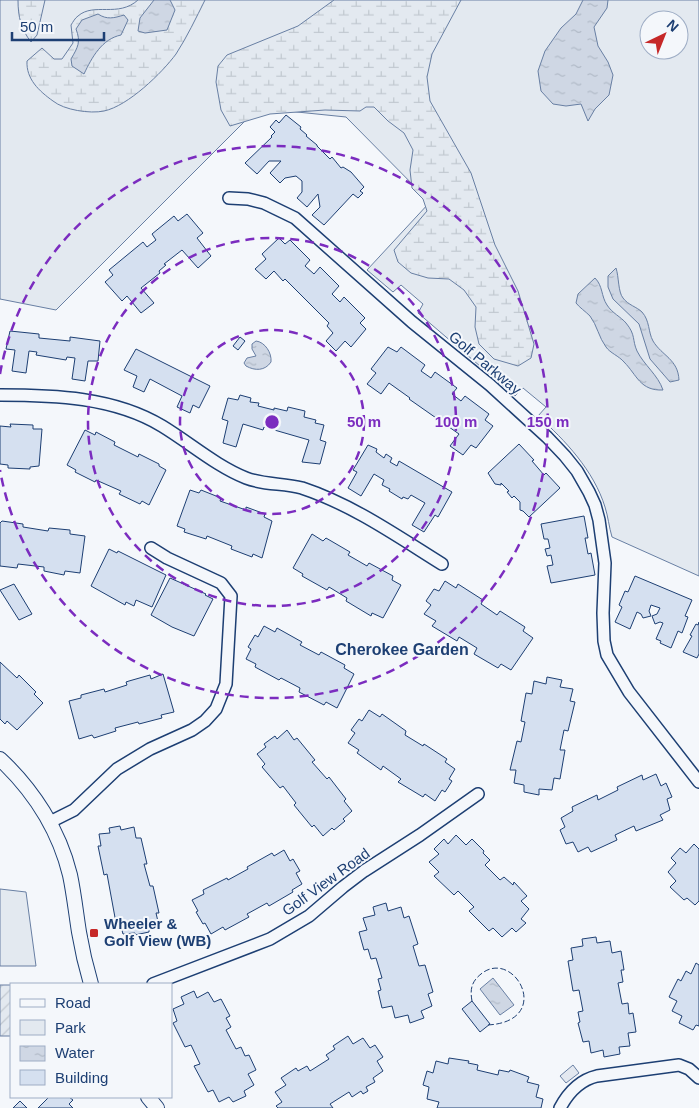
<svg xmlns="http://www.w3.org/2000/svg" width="699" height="1108" font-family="Arial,sans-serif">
  <defs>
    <pattern id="wetland-marsh" width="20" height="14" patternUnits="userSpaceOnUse" patternTransform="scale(1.25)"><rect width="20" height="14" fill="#e3e9f0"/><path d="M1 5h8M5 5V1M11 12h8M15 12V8" fill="none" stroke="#c2c9d1"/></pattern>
    <pattern id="garden-furrows" width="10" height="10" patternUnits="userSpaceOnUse" patternTransform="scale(1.25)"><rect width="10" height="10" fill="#e3e9f0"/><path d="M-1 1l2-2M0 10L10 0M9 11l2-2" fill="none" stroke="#c2c9d1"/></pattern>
    <pattern id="water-ripples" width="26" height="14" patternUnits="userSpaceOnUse" patternTransform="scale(1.25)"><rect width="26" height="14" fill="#cfd7e4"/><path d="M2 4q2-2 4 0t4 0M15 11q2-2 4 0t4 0" fill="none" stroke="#b1bac7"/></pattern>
  </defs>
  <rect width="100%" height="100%" fill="#f4f7fb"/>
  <g fill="#e3e9f0" stroke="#687fa3" fill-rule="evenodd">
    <path d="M0,0H699V576L612,537C609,527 608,516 605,507C594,471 565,440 538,416L546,407L523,388L515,396L418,313L423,304L401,285L393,292L367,270L430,202L346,117L258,108L56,310L0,299ZM649,20H679V50H649Z"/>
    <path d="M0,889L26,892L36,966H0Z"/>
  </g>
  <g fill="url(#wetland-marsh)" stroke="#687fa3">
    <path d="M18,0H45L37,35L31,42C21,29 18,17 18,0Z"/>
    <path d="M138,0H205C196,18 187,37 176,54C162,73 128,106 104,111C90,114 64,110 53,101C39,91 26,79 27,61L42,48L54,59H62L73,43L71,25C73,22 75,18 78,16C94,2 118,18 138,0Z"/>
    <path d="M334,0H461L432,54L427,77L430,101L471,173L495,245L518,291L534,344L531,358L518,366L494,359L479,344L475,327L476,307L464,290L449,279L428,278L411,273L398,262L394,250L427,211L423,199L412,188L410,170L413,150L404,133L388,121L374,107H366L360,111L325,110L270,114L230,126L221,110L216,82L218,66L227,55L298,26Z"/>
  </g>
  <rect fill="url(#garden-furrows)" stroke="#687fa3" x="0" y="985" width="11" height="51"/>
  <path fill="#e3e8f0" stroke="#687fa3" d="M573,1065L579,1073L566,1083L560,1076Z"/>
  <g fill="url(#water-ripples)" stroke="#687fa3">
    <path d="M154,0H170L175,10L167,30L145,33L138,31L140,18Z"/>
    <path d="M583,0H608L607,8L594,27L598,46L608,62L613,75L609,95L595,109L588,121L581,104L566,106L553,104L541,91L538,71L545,51L561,28L576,14Z"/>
    <path d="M98,14C107,20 114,18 124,15L128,20L121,35C102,39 92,57 84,74L72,66L71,59C78,47 81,42 76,29L82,20Z"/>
    <path d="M616,268C619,277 618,292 623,298C628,305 637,307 642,312C650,321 648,332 653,341C662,356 678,359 679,380L670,382L650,359L639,324L613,299L608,287V276Z"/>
    <path d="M595,278C603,286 601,296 607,305C612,313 621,317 626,323C636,335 632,340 637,351C644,365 658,375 663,390C640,391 637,375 624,362C619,356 610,353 606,347C599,338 597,325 590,316C585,311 580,308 576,303L578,294Z"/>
    <path d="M256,341C265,342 272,353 271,362C265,371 255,371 246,366L244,363L247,358L256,356L252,349V344Z"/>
    <path d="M493,978L514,1005L500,1015L480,989Z"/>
  </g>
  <g fill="#d5e0f0" stroke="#1d3f73">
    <path d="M286,115L301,127L300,129L307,135L306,136L317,145V146L330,159L332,157L341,168L343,167L351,172L364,187L360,191L363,193L358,198L353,194L324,225L312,215L320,207L318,194L307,207L297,198L302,192V181L296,176L285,178L280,183L270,173L281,161H269L257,174L245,163L272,137L271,136L275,132L270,127L276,120L279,123Z"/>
    <path d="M187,214L203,233L197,238L211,256L198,268L182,250L164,264L166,265L159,271L160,273L141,288L154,303L141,313L127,296L122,301L105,282L113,275L109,270L143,242L147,247L156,240L152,234L174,216L178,221Z"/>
    <path d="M279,238L285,244L290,240L310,260L305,266L314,274L320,267L339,286L332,294L340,302L344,297L365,318L360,323L366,329L351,347L345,341L336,351L326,341L333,333L327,326L329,323L285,279L283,281L274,271L266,279L255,269L266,259L262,254Z"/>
    <path d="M10,331L39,334V338L70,341V337L100,341L98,361H88L85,381L72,379L75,358L67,357L66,360L36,355L37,352L29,351L26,373L12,371L15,350L6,349Z"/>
    <path d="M240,337L245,341L238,350L233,346Z"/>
    <path d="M388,347L397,352L401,347L425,365L421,371L431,378L435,372L457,388L452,394L461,401L465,396L489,414L485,420L493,426L476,448L471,445L463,455L450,446L459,434L409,399L410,398L389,383L381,394L367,384L376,373L371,369Z"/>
    <path d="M136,349L210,386L199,408L193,405L190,413L177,407L182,396L150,379L144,392L133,387L137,376L124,370Z"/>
    <path d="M240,395L251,398L250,402L259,403L258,406L274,410V408L287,411L288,407L305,411L304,417L316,420L315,423L324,425L320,440L326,442L320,464L302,462L309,440L264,427L263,430L243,424L236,447L223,443L228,421L222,419L228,398L238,400Z"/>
    <path d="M10,424L33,425V429H42L39,466L30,467V469L8,468V465L0,464V426L11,427Z"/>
    <path d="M85,430L95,435L96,432L115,442L114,445L138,457L139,454L159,464V466L166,470L149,505L142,501L140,504L119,494L121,491L96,480L95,482L75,472L76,470L67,465Z"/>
    <path d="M519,444L534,460L532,461L544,475L546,473L560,488L529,517L523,511L520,510V502L514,496L512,498L507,492L509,491L501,483V485L495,484L488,473Z"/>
    <path d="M368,445L377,449L376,452L384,458L386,454L392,458L390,462L397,466L399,461L452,492L438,517L435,515L424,532L412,525L425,503L411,495L408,499L403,497L402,499L389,491L390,489L382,485L384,480L374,474L361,496L348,488L357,472L353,470Z"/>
    <path d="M190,490L199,493L201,490L221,498L220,501L246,510V507L265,514L264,517L272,521L262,558L253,554L252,557L231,549L232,546L207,536L206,539L184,532L185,529L177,526Z"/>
    <path d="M584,516L588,538H585L588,554L591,553L595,575L551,583L547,566L553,565L551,555L547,556L545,549L550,548L548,539H544L541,524Z"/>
    <path d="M2,521L23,524V527L48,531L49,528L70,530V534L85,536L80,573L65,571L64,575L44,571V567L18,564L17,568L0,566V523Z"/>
    <path d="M312,534L323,541L326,538L350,552L348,555L367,566L369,563L393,576L392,580L401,585L383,618L372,613L371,616L346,601L347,598L329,587L327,590L302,576L303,574L293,568Z"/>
    <path d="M109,549L117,553L118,551L166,575L152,607L136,600L134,606L126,602L125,605L91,586Z"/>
    <path d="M635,576L692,600L685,616L688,617L682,633L678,631L671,648L660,643L661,641L656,639L663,623L660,622L655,624L652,616L657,614L660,608L651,605L649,611L651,616L643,618L641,614L637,612L630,629L615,622L622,607L619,605L625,591L628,592Z"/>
    <path d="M170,578L206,594L205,595L213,599L194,636L172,627L151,615Z"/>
    <path d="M445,581L456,588L458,584L483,600L481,604L497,615L500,611L525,627L523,631L533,638L511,670L501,664L498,668L474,654L477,648L459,637L457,641L432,626L436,621L424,614L431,605L426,601L434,589L439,591Z"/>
    <path d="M14,584L32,614L19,620L0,590Z"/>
    <path d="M699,622V654L697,658L683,652L692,636L690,635L696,624L698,625Z"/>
    <path d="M264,626L275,632L277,628L302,642L300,645L319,655L321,652L345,665L344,668L354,674L337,708L326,702L324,705L299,692L300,688L281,678L279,680L255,667L256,664L246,659L251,649L248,647L255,635L258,637Z"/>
    <path d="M0,662L17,678L19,675L36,692L34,694L43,703L17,730L7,721L5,724L0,719Z"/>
    <path d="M163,674L174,712L161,715L162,718L139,724L138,722L115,728L116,731L94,738L92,735L79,739L69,701L81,698V695L104,689L105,692L127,685L126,682L129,681L150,675L151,679Z"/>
    <path d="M547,677L562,680L560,687L573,689L570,701L575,702L568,731L564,730L560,750H565L560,779L554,778L552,790L539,789V795L524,792V785L514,783L516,770H510L517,741L521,742L525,722L521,721L526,693L532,694L534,681L546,684Z"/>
    <path d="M369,710L380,717L382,714L406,731L405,735L423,746L424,744L447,759L445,762L455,769L449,779L452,781L445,792L442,790L435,801L425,794L423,797L398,782L401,779L383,766L381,770L357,753L359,750L348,743L355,733L351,730L359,719L362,721Z"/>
    <path d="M287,730L294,740L297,738L315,760L312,762L327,779L329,777L346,799L344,801L352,811L343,819L345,821L334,830L332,828L323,836L314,825L312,827L294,805L296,803L283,786L280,788L262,767L265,764L257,754L266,747L264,744L275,736L277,739Z"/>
    <path d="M656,774L661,786L666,783L672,797L667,799L670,810L660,815L663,820L636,831L634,826L615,835L617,840L591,852L588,847L578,852L573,842L566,844L560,830L565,827L561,818L573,811L572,807L597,795L598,800L618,790L617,787L642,775L643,780Z"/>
    <path d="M120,826L121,830L134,827L136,838H141L147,864H144L150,886H153L159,913H156L159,926L149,928V932L135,935V933L123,934L120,923H116L107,874L104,875L98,846H101L99,834L110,833L109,828Z"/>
    <path d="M456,835L466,845L472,839L484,851L483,853L490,860L485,865L500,880L504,877L513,885L514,882L527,896L521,901L529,909L521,919L526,923L516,932L512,928L502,937L493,928L489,931L469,911L474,907L458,891L454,895L434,876L439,872L429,862L439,854L434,849L444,839L448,844Z"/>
    <path d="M694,844L699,849V901L695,905L687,898L684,900L670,887L676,881L668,872L676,863L671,858L680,848L686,853Z"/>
    <path d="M284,850L290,861L293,859L300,871L296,873L302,884L292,890L293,892L269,906L267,903L247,914L249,917L225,930L223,927L211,934L205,923L203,924L196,912L198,911L192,900L204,894L203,890L227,878L228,880L248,869L247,867L272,853L274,856Z"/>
    <path d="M386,903L388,911L401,907L404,918L409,916L418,944L413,946L419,966L425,965L433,992L428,994L432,1006L421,1011L424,1018L410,1023L408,1015L395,1018L392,1006L382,1008L378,991L381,990L378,979L382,978L376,958L371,959L368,949L364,950L359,932L367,930L363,918L375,915L373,907Z"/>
    <path d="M596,937L597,943L610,941L612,953L621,951L624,970H621L623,982L618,983L622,1004L628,1003L629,1014L633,1013L636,1032L628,1033L630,1046L619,1047L620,1054L604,1057L603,1050L591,1053L589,1041L583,1042L578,1023L580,1022L578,1012L583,1011L579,990L573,991L568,961L573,960L571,948L583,946L582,939Z"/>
    <path d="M696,963L699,965V1026L696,1025L693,1030L679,1023L682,1016L672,1011L677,1001L669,997L678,979L681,981L686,971L691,974Z"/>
    <path d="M194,991L197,998L208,992L214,1002L221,999L230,1016L226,1018L231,1027L226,1030L236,1049L241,1047L245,1056L249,1055L256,1070L248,1074L254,1085L244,1091L246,1096L233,1102L229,1097L219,1102L213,1090L208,1092L194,1066L200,1064L191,1045L185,1047L173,1023L177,1021L173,1009L184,1004L181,997Z"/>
    <path d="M472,1001L490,1024L480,1032L462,1009Z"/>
    <path d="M348,1036L353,1044L363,1038L370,1048L375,1045L383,1057L377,1061L383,1071L373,1078L375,1082L366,1087L368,1091L363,1094L361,1091L352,1097L349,1092L330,1104L333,1108H278L276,1106L282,1102L275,1092L286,1085L281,1078L296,1068L298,1071L307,1066L310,1071L329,1059L326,1055L335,1049L333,1046Z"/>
    <path d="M449,1058L469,1061L468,1063L478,1065L477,1070L498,1075L499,1070L509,1072L510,1070L529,1077L527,1082L539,1085L536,1097L543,1099L541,1108H437L439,1102L427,1099L429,1087L423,1085L427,1071L433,1073L436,1061L448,1064Z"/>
    <path d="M49,1097H69L73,1100L69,1104L73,1108H38Z"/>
    <path d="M20,1101L27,1108H13Z"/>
  </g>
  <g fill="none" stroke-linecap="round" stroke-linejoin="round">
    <g stroke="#1d3f73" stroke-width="14">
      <g id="minor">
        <path d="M229,198L248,199L264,203L295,218L412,322L490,385L547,437L565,456L577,471L589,492L595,505L599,520L605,563L603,613L604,641L607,655L629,692L699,782"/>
        <path d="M0,395C54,395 114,397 162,426C190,443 216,466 246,478C263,485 284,483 302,488C353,505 397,536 442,564"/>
        <path d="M50,822L74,810L117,769L150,749L192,730L205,721L216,709L226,684L231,596L221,583L167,558L151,548"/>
        <path d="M153,984L270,939L309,916L343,887L364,871L420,835L478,794"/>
        <path d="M560,1108C568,1093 580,1080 597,1076L679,1065L689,1069L699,1078"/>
      </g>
    </g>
    <g stroke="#1d3f73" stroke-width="16">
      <g id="tertiary">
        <path d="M0,759C33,790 59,830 70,875C74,894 76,913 79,932C82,950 86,967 91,984"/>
        <path d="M148,1097L157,1108"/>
      </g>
    </g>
    <use href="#minor" stroke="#f4f7fb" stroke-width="11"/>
    <use href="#tertiary" stroke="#f4f7fb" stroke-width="14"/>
    <path stroke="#1d3f73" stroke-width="1" stroke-dasharray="6 2.5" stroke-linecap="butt" d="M472,1001C470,990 471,982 481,974C514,947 555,1021 488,1025"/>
  </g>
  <g fill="none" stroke="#7b2cbf" stroke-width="2.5" stroke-dasharray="9 6">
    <circle cx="272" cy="422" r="92"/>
    <circle cx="272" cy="422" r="184"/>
    <path d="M0 374A276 276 0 1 1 0 470"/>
  </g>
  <rect fill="#c62828" stroke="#f4f7fb" stroke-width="2" x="89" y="928" width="10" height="10" rx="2.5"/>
  <g text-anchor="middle" stroke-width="4" stroke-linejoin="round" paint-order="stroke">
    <g font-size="15" fill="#1d3f73" stroke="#f4f7fb">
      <text transform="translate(485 363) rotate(40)" y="5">Golf Parkway</text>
      <text transform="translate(326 882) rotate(-36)" y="5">Golf View Road</text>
    </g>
    <g font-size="15" font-weight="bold" fill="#1d3f73" stroke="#f4f7fb" text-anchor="start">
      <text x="104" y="929">Wheeler &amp;<tspan x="104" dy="17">Golf View (WB)</tspan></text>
    </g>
    <g font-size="16" font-weight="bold" fill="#1d3f73" stroke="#f4f7fb">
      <text x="402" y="655">Cherokee Garden</text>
    </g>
  </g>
  <circle cx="272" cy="422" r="8" fill="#7b2cbf" stroke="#f4f7fb" stroke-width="2.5"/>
  <g font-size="15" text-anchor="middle" font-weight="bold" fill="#7b2cbf" stroke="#f4f7fb" stroke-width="4" stroke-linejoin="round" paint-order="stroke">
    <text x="364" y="427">50 m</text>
    <text x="456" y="427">100 m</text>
    <text x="548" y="427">150 m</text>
  </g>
  <rect x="10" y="983" width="162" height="115" fill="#f4f7fb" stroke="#9eadc5"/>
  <rect x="20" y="999" width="25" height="8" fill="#f4f7fb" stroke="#9eadc5"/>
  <text x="55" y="1008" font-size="15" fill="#1d3f73">Road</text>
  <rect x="20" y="1020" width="25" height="15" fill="#e3e9f0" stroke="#9eadc5"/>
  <text x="55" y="1033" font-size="15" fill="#1d3f73">Park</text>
  <rect x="20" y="1046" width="25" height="15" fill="url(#water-ripples)" stroke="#9eadc5"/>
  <text x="55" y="1058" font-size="15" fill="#1d3f73">Water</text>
  <rect x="20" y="1070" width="25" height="15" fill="#d5e0f0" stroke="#9eadc5"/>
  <text x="55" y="1083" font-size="15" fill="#1d3f73">Building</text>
  <g transform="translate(664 35) rotate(43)"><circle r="24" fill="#f4f7fb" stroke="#9eadc5"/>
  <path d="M0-4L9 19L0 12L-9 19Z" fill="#c62828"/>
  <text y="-8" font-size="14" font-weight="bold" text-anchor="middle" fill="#1d3f73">N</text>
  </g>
  <path d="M12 32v8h92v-8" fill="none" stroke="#1d3f73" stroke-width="2.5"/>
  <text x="20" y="32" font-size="15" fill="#1d3f73" stroke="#f4f7fb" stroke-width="4" paint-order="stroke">50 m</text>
</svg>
